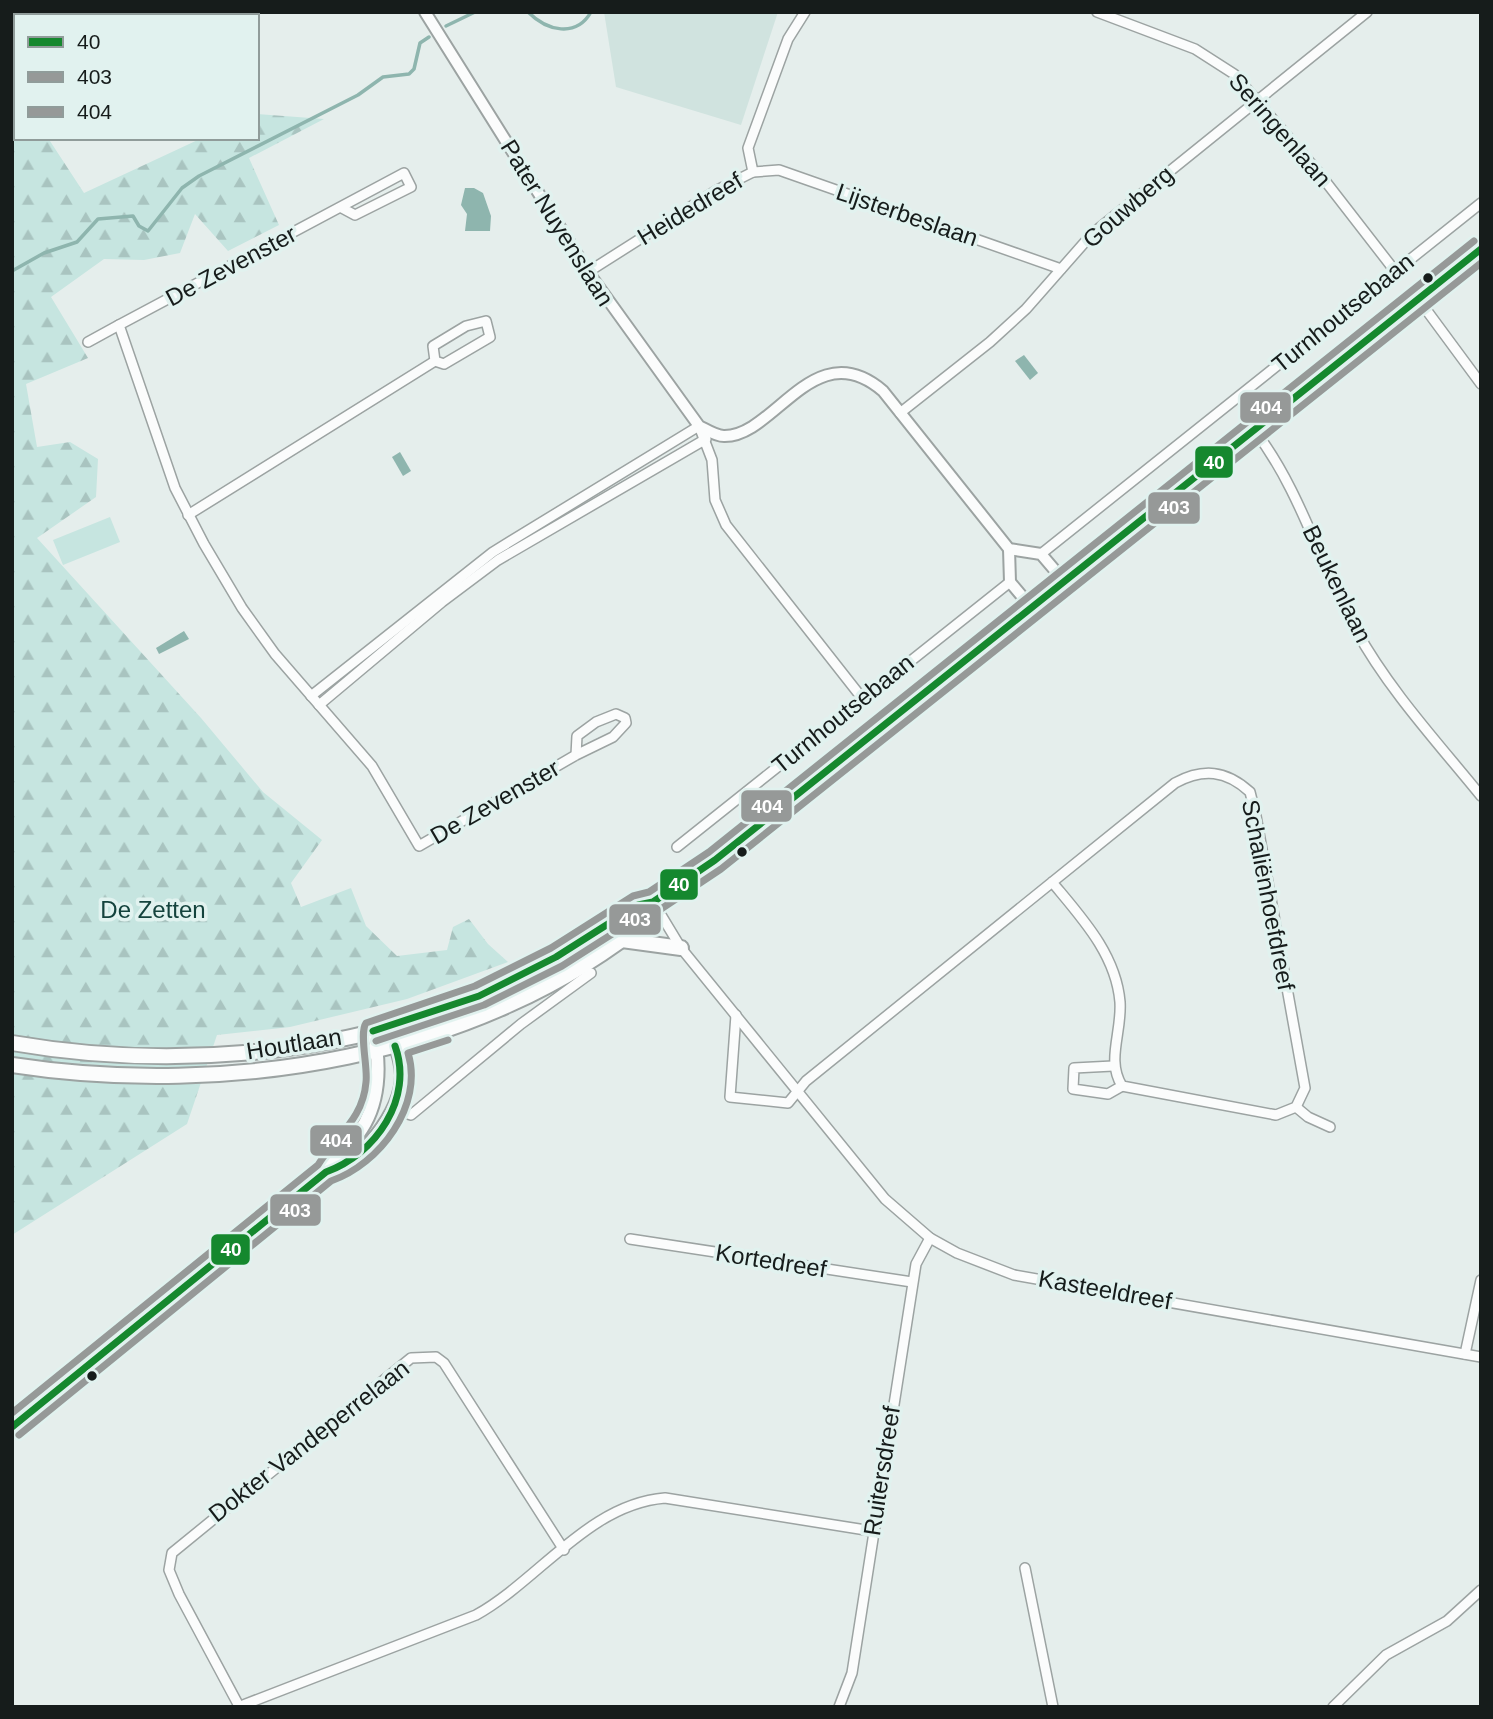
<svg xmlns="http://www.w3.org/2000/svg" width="1493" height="1719" font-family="Helvetica,sans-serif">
  <defs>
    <pattern id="forest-firs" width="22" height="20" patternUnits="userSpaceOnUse" patternTransform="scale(1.75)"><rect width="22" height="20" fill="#c6e5e0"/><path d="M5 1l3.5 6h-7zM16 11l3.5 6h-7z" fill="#a9c4c0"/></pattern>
  </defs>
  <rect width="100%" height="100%" fill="#e5eeec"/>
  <path fill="#d0e3df" d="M604,12H778L741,125L616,87Z"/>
  <path fill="url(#forest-firs)" d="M12,84L16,89V138H48L84,193L202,138H257V114L324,119L249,158L279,225L228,251L195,214L180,253L144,260L104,259L51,297L88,358L26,384L37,447L70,442L98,459L96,497L37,538L201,718L263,792L322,840L291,883L301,907L351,888L366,926L397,956L447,950L453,927L469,919L488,944L508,962L407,999L290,1027L217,1035L187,1124L12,1235Z"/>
  <path fill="#c6e5e0" d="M110,517L120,542L63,565L53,540Z"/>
  <g fill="#8eb5ae">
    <path d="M465,188H474L483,193L491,216L490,231H465L467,214L461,205Z"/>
    <path d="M1024,355L1038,373L1030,380L1015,361Z"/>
    <path d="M400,452L411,471L403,476L392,457Z"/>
    <path d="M184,631L189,639L159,654L156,648Z"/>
  </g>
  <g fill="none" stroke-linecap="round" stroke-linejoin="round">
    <g stroke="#8eb5ae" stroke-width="3.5">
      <path d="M528,12C547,31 576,38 591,12"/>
      <path d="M446,26L475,12"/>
      <path d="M12,271L44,253L77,242L98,219L133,216L139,226L148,231L182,188L199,176L358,95L383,77L409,74L414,69L420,43L429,37"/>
    </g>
    <g stroke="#9ca3a2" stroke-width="12">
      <g id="minor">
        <path d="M1097,12L1195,49L1234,74L1319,173L1395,271"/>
        <path d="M753,172L748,148L788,39L805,12"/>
        <path d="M342,208L355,215L411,187L404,173L119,325L175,488L204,544L242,608L275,654L372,766L419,846L576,755L613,737L626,723L625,718L616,714L596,722L577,736L576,755"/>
        <path d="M588,272L717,190L753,172L779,170L1061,269"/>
        <path d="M1419,300L1481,384"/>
        <path d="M486,321L490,337L444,364L435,361L433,346L466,326Z"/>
        <path d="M88,342L119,325"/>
        <path d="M900,413L990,342L1026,309L1092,234L1367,12"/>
        <path d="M1255,431C1301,491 1320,565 1356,630C1389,690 1438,743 1481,796"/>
        <path d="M188,515L435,361"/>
        <path d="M1041,554L1481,203"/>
        <path d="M311,696L493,552L699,426L712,460L715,500L726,525L862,698"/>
        <path d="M319,705L442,602L498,560L706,439"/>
        <path d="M677,847L1010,582"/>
        <path d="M655,905L681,948L885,1199L930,1238L957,1253L1014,1275L1481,1357"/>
        <path d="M736,1015L730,1097L788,1103L806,1081L1175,783C1203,768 1226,770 1250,792L1256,816L1305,1088L1296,1107L1276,1115L1122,1086C1106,1060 1122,1033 1120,1002C1116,954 1081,917 1052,882"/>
        <path d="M1113,1066L1074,1068L1073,1089L1108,1094L1122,1086"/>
        <path d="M1296,1107L1308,1117L1330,1127"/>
        <path d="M392,1109L411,1115L521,1024L591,973"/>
        <path d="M630,1239L912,1282"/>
        <path d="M1465,1354L1481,1280"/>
        <path d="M1025,1568L1053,1707"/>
        <path d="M239,1706L179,1594L169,1570L172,1553L411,1358L436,1357L444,1363L564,1550"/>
        <path d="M238,1707L476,1615C539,1580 589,1504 665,1498L872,1531"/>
        <path d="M839,1707L852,1673L916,1264L930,1238"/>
        <path d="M1333,1707L1386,1655L1447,1621L1481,1590"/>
      </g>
    </g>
    <g stroke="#9ca3a2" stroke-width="14">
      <g id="tertiary">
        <path d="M425,12L588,272L699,426C707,430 716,436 724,436C775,437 814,332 883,391L1009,549L1041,554L1064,581"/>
        <path d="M1009,549L1010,582L1031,607"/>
      </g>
    </g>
    <g stroke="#9ca3a2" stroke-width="16">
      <g id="secondary">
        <path d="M326,1172C360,1165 403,1111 402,1075C402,1059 394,1042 390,1027"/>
        <path d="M12,1427L326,1172C334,1157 348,1147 358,1134C380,1105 381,1065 373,1031"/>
      </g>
    </g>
    <g stroke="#9ca3a2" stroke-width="18">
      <g id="primary">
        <path d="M622,940L681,948"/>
        <path d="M12,1043C163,1069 335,1058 477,997C519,978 565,956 603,929C615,921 625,912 638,905L653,902L722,855L1481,249"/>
        <path d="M12,1065C227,1098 480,1059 651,917L653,902"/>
      </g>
    </g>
    <use href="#minor" stroke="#fbfcfc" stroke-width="9"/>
    <use href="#tertiary" stroke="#fbfcfc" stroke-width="10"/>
    <use href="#secondary" stroke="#fbfcfc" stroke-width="12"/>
    <use href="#primary" stroke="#fbfcfc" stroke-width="14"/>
    <g stroke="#e1f2ef" stroke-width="12">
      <g id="bus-1">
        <path d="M373,1031L479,996L556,957L638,905L653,902L715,860L1481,249"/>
        <path d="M12,1427L326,1172C376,1154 414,1098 395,1046"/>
      </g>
    </g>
    <g stroke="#e1f2ef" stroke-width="12">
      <g id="bus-2">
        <path d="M376,1041L484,1005L562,966L642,915L658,911L721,869L1481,263"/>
        <path d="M19,1435L331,1181C380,1164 424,1105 408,1053L448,1040"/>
      </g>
    </g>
    <g stroke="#e1f2ef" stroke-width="12">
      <path id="bus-3" d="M12,1413L318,1165C336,1135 363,1120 366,1082C368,1067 359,1033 366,1023L475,986L551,948L633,896L649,892L709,852L1474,241"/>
    </g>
    <use href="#bus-1" stroke="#15882e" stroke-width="7"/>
    <use href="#bus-2" stroke="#969998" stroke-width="7"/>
    <use href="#bus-3" stroke="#969998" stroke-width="7"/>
  </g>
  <g fill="#161c1b" stroke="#e1f2ef" stroke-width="2.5">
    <circle cx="1428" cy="278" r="6"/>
    <circle cx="742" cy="852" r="6"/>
    <circle cx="92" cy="1376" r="6"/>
  </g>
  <g text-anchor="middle" stroke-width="7" stroke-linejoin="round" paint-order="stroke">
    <g font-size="24" fill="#161c1b" stroke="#e1f2ef">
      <text transform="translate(1280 130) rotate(49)" y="8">Seringenlaan</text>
      <text transform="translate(1128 207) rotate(-41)" y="8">Gouwberg</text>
      <text transform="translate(690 209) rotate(-31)" y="8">Heidedreef</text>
      <text transform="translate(907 215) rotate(19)" y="8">Lijsterbeslaan</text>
      <text transform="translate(557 223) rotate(58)" y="8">Pater Nuyenslaan</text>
      <text transform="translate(231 266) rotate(-28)" y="8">De Zevenster</text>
      <text transform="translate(1343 313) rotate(-39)" y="8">Turnhoutsebaan</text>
      <text transform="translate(1337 584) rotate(64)" y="8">Beukenlaan</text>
      <text transform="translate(843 714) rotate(-39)" y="8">Turnhoutsebaan</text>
      <text transform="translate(495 802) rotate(-30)" y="8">De Zevenster</text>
      <text transform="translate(1268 895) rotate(79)" y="8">Schaliënhoefdreef</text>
      <text transform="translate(294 1044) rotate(-9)" y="8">Houtlaan</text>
      <text transform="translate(771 1261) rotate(9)" y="8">Kortedreef</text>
      <text transform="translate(1105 1290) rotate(10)" y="8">Kasteeldreef</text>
      <text transform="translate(309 1441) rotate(-38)" y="8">Dokter Vandeperrelaan</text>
      <text transform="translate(882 1471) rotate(-81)" y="8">Ruitersdreef</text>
    </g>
    <g font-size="24" fill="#14433d" stroke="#e1f2ef">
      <text x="153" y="918">De Zetten</text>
    </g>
  </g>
  <g stroke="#e1f2ef" stroke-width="2.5">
    <rect x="1239" y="391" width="53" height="33" rx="7" fill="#969998"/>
    <rect x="1194" y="445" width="40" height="34" rx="7" fill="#15882e"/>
    <rect x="1147" y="491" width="54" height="34" rx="7" fill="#969998"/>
    <rect x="740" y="789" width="53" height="34" rx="7" fill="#969998"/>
    <rect x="659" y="868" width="40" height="33" rx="7" fill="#15882e"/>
    <rect x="608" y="903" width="54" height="33" rx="7" fill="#969998"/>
    <rect x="309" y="1124" width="54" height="33" rx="7" fill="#969998"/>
    <rect x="269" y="1193" width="53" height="34" rx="7" fill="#969998"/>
    <rect x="210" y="1233" width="41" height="33" rx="7" fill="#15882e"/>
  </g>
  <g font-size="19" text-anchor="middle" font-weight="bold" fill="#fff">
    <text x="1266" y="414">404</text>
    <text x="1214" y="469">40</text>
    <text x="1174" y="514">403</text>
    <text x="767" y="813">404</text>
    <text x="679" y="891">40</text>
    <text x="635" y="926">403</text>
    <text x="336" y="1147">404</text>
    <text x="295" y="1217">403</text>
    <text x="231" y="1256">40</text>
  </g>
  <rect width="1493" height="1719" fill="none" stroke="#161c1b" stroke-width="28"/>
  <rect x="14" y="14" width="245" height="126" fill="#e1f2ef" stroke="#909c9a" stroke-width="2"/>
  <rect x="28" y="37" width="35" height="10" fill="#15882e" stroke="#909c9a" stroke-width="2"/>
  <text x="77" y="49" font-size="21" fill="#161c1b">40</text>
  <rect x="28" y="72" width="35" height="10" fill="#969998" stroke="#909c9a" stroke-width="2"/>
  <text x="77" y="84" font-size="21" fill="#161c1b">403</text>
  <rect x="28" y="107" width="35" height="10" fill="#969998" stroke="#909c9a" stroke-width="2"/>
  <text x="77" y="119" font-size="21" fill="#161c1b">404</text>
</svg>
